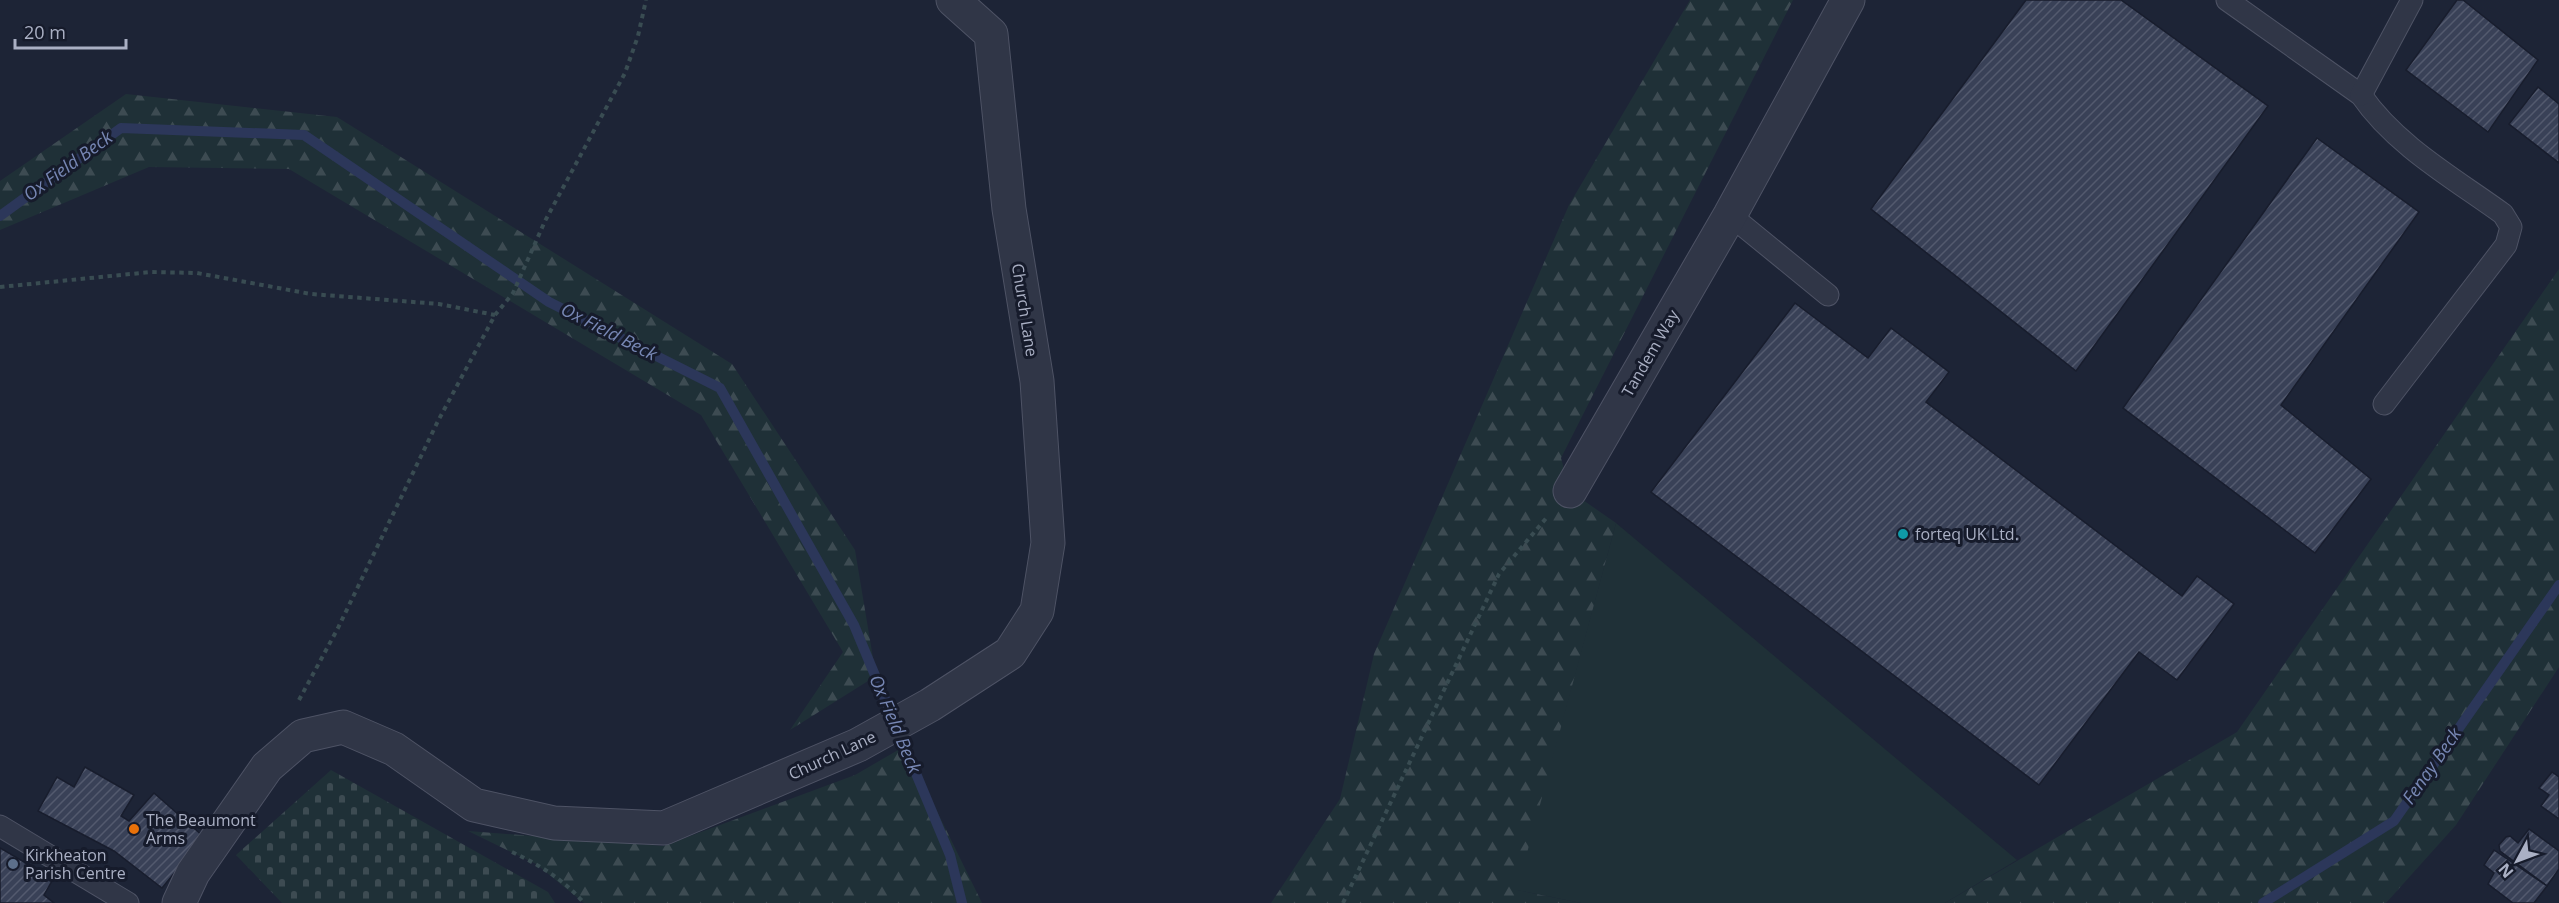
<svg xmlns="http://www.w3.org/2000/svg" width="2559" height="903" font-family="'Open Sans',sans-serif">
  <defs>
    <pattern id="forest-firs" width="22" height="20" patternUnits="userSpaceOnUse" patternTransform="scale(1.5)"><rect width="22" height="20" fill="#1f3037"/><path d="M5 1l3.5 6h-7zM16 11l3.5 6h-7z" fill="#3d4b52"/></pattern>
    <pattern id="cemetery-stones" width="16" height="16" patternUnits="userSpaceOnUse" patternTransform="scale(1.5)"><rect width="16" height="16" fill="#1f3037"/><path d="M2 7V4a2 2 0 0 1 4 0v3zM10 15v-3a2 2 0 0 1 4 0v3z" fill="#3d4b52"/></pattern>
    <pattern id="building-hatch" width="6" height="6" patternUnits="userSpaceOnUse" patternTransform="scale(1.5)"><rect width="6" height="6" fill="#394157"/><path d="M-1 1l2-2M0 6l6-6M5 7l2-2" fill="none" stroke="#535a6e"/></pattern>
  </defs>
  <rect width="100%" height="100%" fill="#1d2436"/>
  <path fill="#1f3037" d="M1616,523L2017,860L1945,903H1581L1516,890Z"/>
  <g fill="url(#forest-firs)">
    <path d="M1690,0H1793L1561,458L1570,491L1616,523L1517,890L1581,903H1271L1340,799L1374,654L1569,205Z"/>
    <path d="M126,94L337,117L732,364L855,550L876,676L790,730L843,652L701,415L289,169L149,167L0,230V181Z"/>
    <path d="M2559,269V667L2456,825L2386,903H1945L2237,732Z"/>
    <path d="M905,746L982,903H584L536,864L468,831L663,846L855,775Z"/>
  </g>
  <path fill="url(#cemetery-stones)" d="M331,770L548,892L555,903H282L236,855Z"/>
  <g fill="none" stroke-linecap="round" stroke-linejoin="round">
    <g stroke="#2c375a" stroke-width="10">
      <path d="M0,216L121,128L304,135L549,302L720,388L854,625L950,855L962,903"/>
      <path d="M2263,903L2394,821L2559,585"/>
    </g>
  </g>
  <g fill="url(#building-hatch)" stroke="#181d2d" stroke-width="1.5">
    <path d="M2026,0H2121L2268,106L2076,371L1871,209Z"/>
    <path d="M2457,0H2463L2538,60L2488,132L2406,70Z"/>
    <path d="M2538,87L2559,104V163L2509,124Z"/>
    <path d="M2317,138L2419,212L2281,405L2371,479L2315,553L2123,408Z"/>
    <path d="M1795,303L1868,358L1891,328L1949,372L1926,402L2182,596L2197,576L2234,604L2177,680L2139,652L2039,785L1651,492Z"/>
    <path d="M85,767L134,795L121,816L129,821L154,793L204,837L162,888L114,851L38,811L57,777L74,787Z"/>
    <path d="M2552,772L2559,777V819L2541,806L2549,795L2539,788Z"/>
    <path d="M2529,829L2559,851V869L2547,886L2500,851L2499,845L2506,837L2510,836L2518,843Z"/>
    <path d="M0,848L53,879L44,895L54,903H0Z"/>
    <path d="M2494,850L2547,886L2534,903H2513L2488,884L2494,873L2484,865Z"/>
  </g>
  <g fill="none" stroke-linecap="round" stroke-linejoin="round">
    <g stroke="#4e5365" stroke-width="23">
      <g id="service">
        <path d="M2227,0L2361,95C2396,146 2455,179 2503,214L2511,227L2506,245L2384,404"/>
        <path d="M2361,95L2412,0"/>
        <path d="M1730,215L1828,295"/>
        <path d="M0,826L128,903"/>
      </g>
    </g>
    <g stroke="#4e5365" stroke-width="35">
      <g id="minor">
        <path d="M1570,491L1730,215L1848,0"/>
        <path d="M179,903L193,873L267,767L303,736L343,727L394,749L474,805L554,823L664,828L858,745L930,705L1010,653L1037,611L1048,543L1037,381L1009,209L991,34L953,0"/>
      </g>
    </g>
    <g stroke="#394c52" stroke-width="4" stroke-dasharray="4.5 4.5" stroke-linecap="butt">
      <path d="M0,287L151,272L197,273L311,294L439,304L495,315"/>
      <path d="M299,700L338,628L438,421L495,315L513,293L545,221L625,73L638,36L646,0"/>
      <path d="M512,852C540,865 564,880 584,903"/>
      <path d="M1343,903L1499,574L1548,516"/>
    </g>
    <use href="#service" stroke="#303647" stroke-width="21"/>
    <use href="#minor" stroke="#303647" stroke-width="33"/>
  </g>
  <circle fill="#0f9aa8" stroke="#161b2b" stroke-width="2" cx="1903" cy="534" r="6"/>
  <circle fill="#e8710a" stroke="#161b2b" stroke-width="2" cx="134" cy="829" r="6"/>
  <circle fill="#5c6f8a" stroke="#161b2b" stroke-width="2" cx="13" cy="864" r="6"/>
  <g text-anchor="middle" stroke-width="6" stroke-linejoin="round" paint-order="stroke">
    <g font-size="16" fill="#aab0c4" stroke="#161b2b">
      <text transform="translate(1025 310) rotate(81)" y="6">Church Lane</text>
      <text transform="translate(1650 353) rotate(-60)" y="6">Tandem Way</text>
      <text transform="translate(832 755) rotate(-25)" y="6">Church Lane</text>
    </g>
    <g font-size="16" fill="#aab0c4" stroke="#161b2b" text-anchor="start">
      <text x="1915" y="540">forteq UK Ltd.</text>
      <text x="146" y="826">The Beaumont<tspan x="146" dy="18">Arms</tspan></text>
      <text x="25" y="861">Kirkheaton<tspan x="25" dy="18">Parish Centre</tspan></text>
    </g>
    <g font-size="18" font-style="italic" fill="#7787b4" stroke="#161b2b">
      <text transform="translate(68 166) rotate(-36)" y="6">Ox Field Beck</text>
      <text transform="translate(609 332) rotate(27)" y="6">Ox Field Beck</text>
      <text transform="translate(895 724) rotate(67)" y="6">Ox Field Beck</text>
      <text transform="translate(2432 766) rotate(-55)" y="6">Fenay Beck</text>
    </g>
  </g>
  <g transform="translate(2517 861) rotate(229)" stroke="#161b2b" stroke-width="4.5" paint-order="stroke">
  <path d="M0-4.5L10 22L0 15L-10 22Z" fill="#aab0c4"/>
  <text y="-9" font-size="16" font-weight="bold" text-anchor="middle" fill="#aab0c4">N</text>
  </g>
  <path d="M15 39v9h111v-9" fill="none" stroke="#aab0c4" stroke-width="3"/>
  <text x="24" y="39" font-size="18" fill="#aab0c4" stroke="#161b2b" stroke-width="4.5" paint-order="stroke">20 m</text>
</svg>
